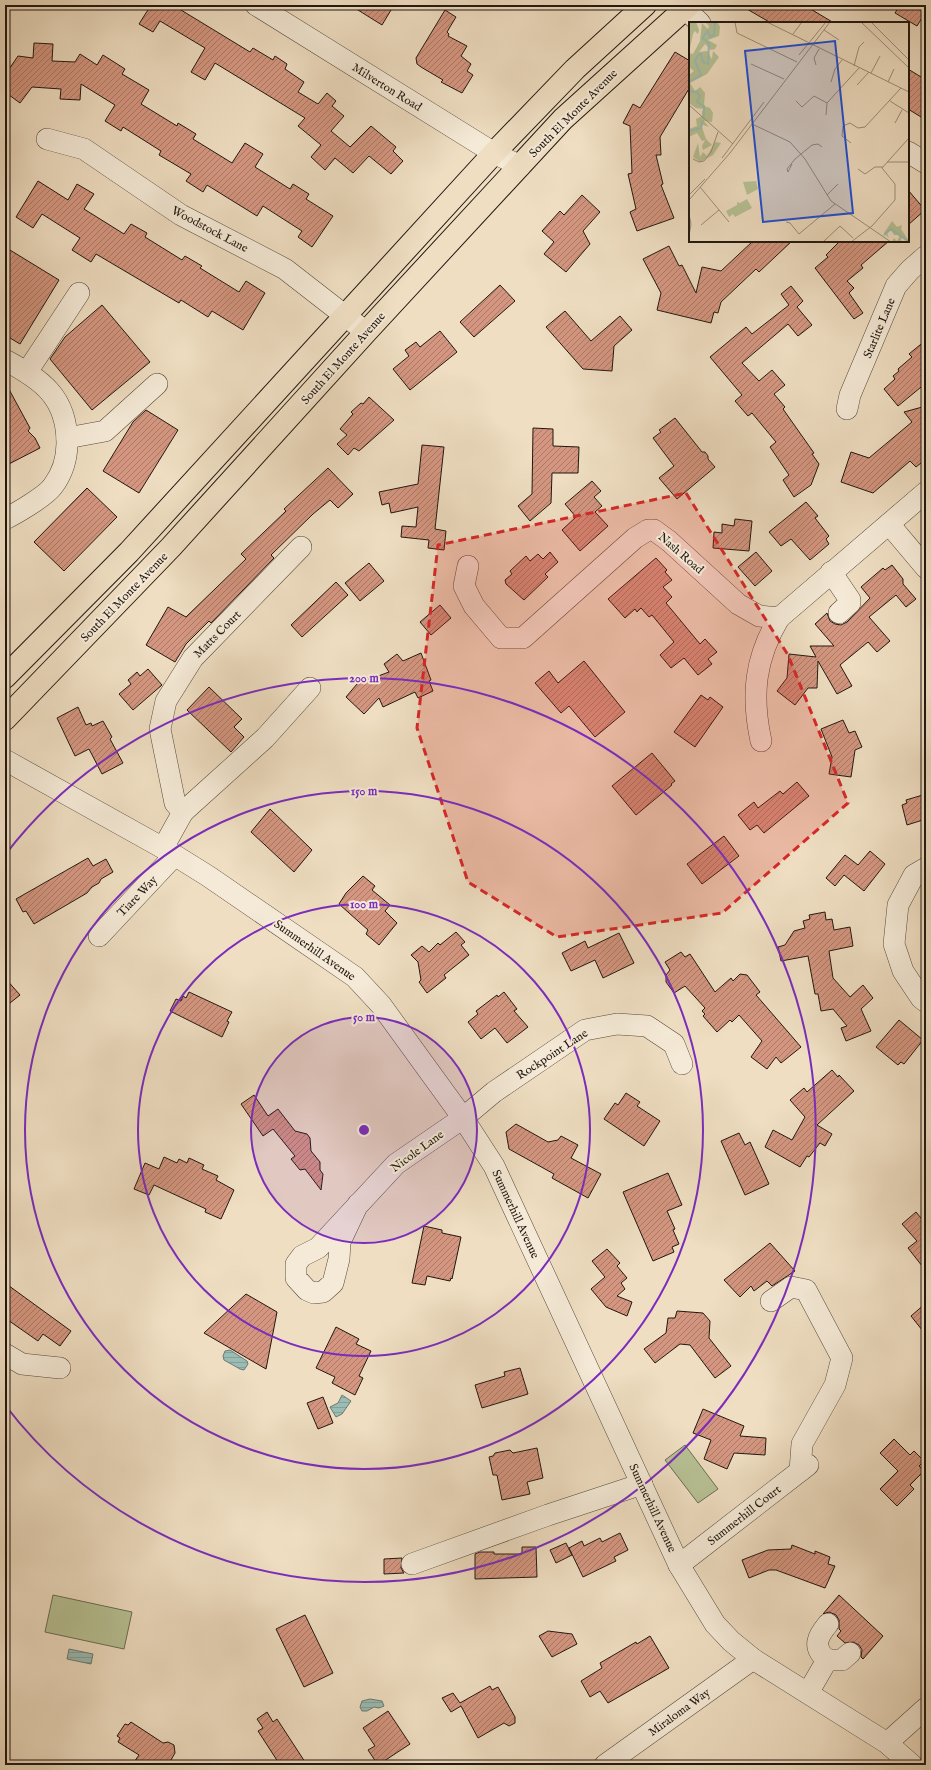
<svg xmlns="http://www.w3.org/2000/svg" width="931" height="1770" font-family="'IM FELL English',serif">
  <defs>
    <pattern id="water-rules" width="6" height="5" patternUnits="userSpaceOnUse"><rect width="6" height="5" fill="#9abcb4"/><path d="M0 2.5h6" fill="none" stroke="#84a19a"/></pattern>
    <pattern id="building-hatch" width="6" height="6" patternUnits="userSpaceOnUse"><rect width="6" height="6" fill="#d49680"/><path d="M-1 1l2-2M0 6l6-6M5 7l2-2" fill="none" stroke="#ac7967"/></pattern>
  </defs>
  <rect width="100%" height="100%" fill="#efdec2"/>
  <filter id="stains"><feTurbulence type="fractalNoise" baseFrequency=".005" numOctaves="4"/><feColorMatrix values="0 0 0 0 .2 0 0 0 0 .09 0 0 0 0 .02 0 0 0 .5 -.17"/></filter>
  <radialGradient id="worn" r=".72"><stop offset=".6" stop-color="#630" stop-opacity="0"/><stop offset="1" stop-color="#630" stop-opacity=".3"/></radialGradient>
  <g fill="#b7c295" stroke="#6c6c52">
    <path d="M685,1445L718,1489L698,1503L665,1460Z"/>
    <path d="M53,1595L132,1612L124,1649L45,1632Z"/>
  </g>
  <g fill="url(#water-rules)" stroke="#6a7a72">
    <path d="M230,1350L247,1361L248,1364L244,1370L240,1369L224,1360L223,1356L225,1351Z"/>
    <path d="M342,1395L351,1401L342,1414L336,1417L330,1407L338,1403Z"/>
    <path d="M69,1649L93,1654L91,1664L67,1659Z"/>
    <path d="M370,1699L382,1701L384,1706L379,1708L374,1707L367,1711H362L360,1707L362,1701Z"/>
  </g>
  <g fill="url(#building-hatch)" stroke="#211710">
    <path d="M151,5H184L181,10L250,52L253,48L273,60L275,56L287,64L285,69L304,82L298,92L318,104L327,93L336,101L332,106L344,116L331,131L350,147L371,126L396,147L393,151L403,161L391,174L369,156L353,173L335,158L325,170L311,157L321,145L298,126L305,118L215,63L205,80L191,72L205,48L160,21L153,32L139,24Z"/>
    <path d="M350,5H394L382,25Z"/>
    <path d="M740,5H804L834,23H771Z"/>
    <path d="M900,5H924L921,11L925,13L917,26L895,13Z"/>
    <path d="M445,10L456,17L447,32L449,34L448,36L467,46L461,56L471,64L467,71L473,75L462,93L441,82L443,80L421,67L417,64L416,58Z"/>
    <path d="M34,43L53,44L52,61L75,62L80,54L97,65L103,55L125,69L122,74L149,90L141,104L177,126L178,123L196,134L193,139L232,163L245,143L263,154L255,167L290,189L293,184L309,194L306,199L333,216L312,247L298,237L302,231L263,206L257,216L207,185L203,192L186,181L191,174L159,155L161,151L123,127L121,131L105,121L115,105L81,84L80,100L60,99L61,89L32,87L20,103L5,92V75L18,56L33,58Z"/>
    <path d="M675,52L690,61V87L660,137L661,155H656L663,184L661,185L674,218L637,231L630,212L636,209L628,174L632,173L630,126L623,123L633,104L640,108Z"/>
    <path d="M908,69L926,80V120L908,109Z"/>
    <path d="M38,181L68,200L77,184L94,194L84,209L124,234L131,224L147,233L145,237L182,260L185,256L202,266L200,268L239,292L246,281L265,293L243,330L212,311L208,317L181,300L179,303L96,254L91,262L72,250L80,238L42,214L33,228L16,217Z"/>
    <path d="M908,190L925,210L908,225Z"/>
    <path d="M582,195L600,212L583,231L590,244L566,272L544,254L554,242L542,231L560,211L564,215Z"/>
    <path d="M753,241H792L759,272L756,269L721,302L718,313L714,312L711,323L657,310L661,293L643,259L669,246L679,266L682,265L696,293L702,267L721,271Z"/>
    <path d="M840,241H889L861,265L863,268L847,281L854,288L849,293L863,313L854,319L815,268L828,257L826,255Z"/>
    <path d="M5,247L59,280L20,344L5,335Z"/>
    <path d="M500,285L515,301L474,337L460,322Z"/>
    <path d="M791,286L803,301L797,307L812,325L798,336L788,324L742,363L759,381L772,370L785,385L774,394L785,407L783,409L814,453L812,454L819,464L811,485L794,497L783,480L789,475L770,447L776,442L752,413L748,416L735,401L742,395L710,357L746,327L752,334L789,305L781,294Z"/>
    <path d="M102,305L150,362L92,410L50,359L65,337Z"/>
    <path d="M565,311L591,341L620,316L632,330L614,346L612,371L583,369L546,327Z"/>
    <path d="M440,331L457,352L410,390L393,369L409,356L405,350L416,342L420,347Z"/>
    <path d="M926,340V383L898,406L884,389L895,379L893,376L899,371L898,369L912,357L909,354Z"/>
    <path d="M5,382L30,428L28,431L35,438L40,448L5,466Z"/>
    <path d="M369,397L394,420L359,451L354,448L348,455L337,444L347,435L340,429L353,414L351,412L361,403L363,404Z"/>
    <path d="M926,406V459L916,467L910,461L873,493L841,482L851,452L869,458L912,422L904,412Z"/>
    <path d="M146,410L178,430L139,493L103,471L133,422Z"/>
    <path d="M675,418L702,452H705L708,456V459L715,467L677,499L659,478L674,466L653,438L661,432L659,430Z"/>
    <path d="M533,428L553,429V446L579,447L578,473H552L551,503L530,521L518,506L532,494Z"/>
    <path d="M422,445L444,447L435,529L446,531L444,550L428,548L429,540L401,537L402,526L416,527L418,507L391,513L389,503L382,505L379,492L418,484Z"/>
    <path d="M328,468L353,494L338,508L330,500L313,514L271,555L274,558L211,623L209,621L186,644L175,662L146,645L168,607L186,617L246,559L241,554L286,511L284,509Z"/>
    <path d="M592,481L601,491L594,497L602,506L595,512L608,526L580,551L562,530L576,517L565,504Z"/>
    <path d="M87,488L117,517L64,571L34,542Z"/>
    <path d="M806,502L818,516L815,518L829,536L826,539L829,544L810,560L791,539L781,546L769,532Z"/>
    <path d="M735,519L752,521L749,551L713,548L714,532L722,533V524L734,526Z"/>
    <path d="M550,552L558,562L545,574L548,577L524,600L506,584L505,580L512,574L510,571L526,556L530,561L538,554L543,559Z"/>
    <path d="M756,552L772,571L755,586L738,567Z"/>
    <path d="M656,558L667,570L665,572L672,580L663,587L672,597L666,603L700,644L705,639L717,652L708,659L712,664L698,675L684,658L671,668L660,655L674,642L652,615L649,617L641,608L637,612L635,609L625,618L608,599Z"/>
    <path d="M369,563L384,581L360,601L345,583Z"/>
    <path d="M892,565L903,579V584L916,599L906,607L896,595L869,617L890,641L877,652L868,642L840,665L852,686L837,694L818,661L817,688H808L795,705L777,691L787,678L789,654L816,657L810,646H834L815,624L827,613L830,621L835,624L841,625L847,622L870,598L861,587L883,568L885,570Z"/>
    <path d="M336,582L348,595L302,637L291,625Z"/>
    <path d="M440,605L451,618L431,635L420,622Z"/>
    <path d="M421,653L431,680L429,681L433,691L418,698L415,692L383,707L379,698L364,714L346,697L357,684L389,672L384,664L397,654L403,661Z"/>
    <path d="M584,661L625,712L595,737L569,706L561,713L535,683L549,671L558,683Z"/>
    <path d="M148,669L162,685L133,710L119,694L131,684L128,680L137,672L140,676Z"/>
    <path d="M209,687L242,719L234,727L244,737L231,752L187,710Z"/>
    <path d="M701,695L708,700L710,697L723,707L695,747L674,732Z"/>
    <path d="M78,707L86,725L91,723L92,726L103,721L112,737L110,739L123,763L102,774L89,749L75,756L57,718Z"/>
    <path d="M843,720L849,733L855,731L862,747L855,750L851,777L829,774L832,757L821,729Z"/>
    <path d="M652,753L675,781L671,784L672,785L636,815L612,786Z"/>
    <path d="M797,782L809,796L764,833L757,825L750,830L738,815L754,802L758,808L780,791L783,794Z"/>
    <path d="M926,794V819L907,825L902,805L907,803L906,800Z"/>
    <path d="M270,809L312,850L294,872L251,832Z"/>
    <path d="M724,836L739,856L702,884L687,864Z"/>
    <path d="M870,851L885,864L864,891L844,875L835,886L826,878L845,855L858,865Z"/>
    <path d="M88,858L93,866L106,859L113,872L101,879L99,883L92,887L87,893L34,924L26,911L23,912L16,899Z"/>
    <path d="M363,876L375,886L372,890L390,905L385,911L397,923L379,945L366,934L368,930L339,904L346,893Z"/>
    <path d="M825,912L826,920L832,919L834,930L850,927L853,946L829,951L833,978L850,997L863,985L873,998L861,1009L871,1031L846,1041L841,1028L847,1026L833,1009L821,1011L818,994H815L808,956L781,961L778,947L785,945L794,931L805,928L803,921L810,919L809,915Z"/>
    <path d="M456,932L465,942L461,945L469,955L444,975L446,978L427,993L419,982L421,980L418,962L411,955L422,946L429,952L438,943L440,945Z"/>
    <path d="M619,933L634,963L603,978L595,960L571,971L562,953L585,941L588,948Z"/>
    <path d="M681,952L685,957L690,954L715,992L731,978L733,981L740,974L747,975L760,992L756,995L801,1047L781,1063L776,1057L767,1069L751,1057L762,1041L739,1015L732,1022L730,1020L717,1032L703,1016L705,1014L702,1011L705,1008L685,986L674,993L666,982V975L670,970L665,962Z"/>
    <path d="M5,978L20,995L5,1007Z"/>
    <path d="M189,992L232,1012L227,1021L229,1022L222,1037L170,1011L176,999L181,1001L183,996L186,998Z"/>
    <path d="M504,992L517,1009L514,1011L528,1027L507,1043L495,1028L481,1039L468,1022L478,1014L476,1011L497,995L498,997Z"/>
    <path d="M899,1020L923,1040L904,1064L901,1062L898,1065L876,1047Z"/>
    <path d="M832,1070L838,1077L839,1075L854,1091L817,1125L832,1134L825,1146L820,1143L809,1157L807,1156L800,1167L765,1147L773,1130L792,1140L805,1117L790,1100L804,1088L807,1092Z"/>
    <path d="M626,1093L640,1102L637,1106L660,1121L644,1146L604,1119L615,1103L618,1105Z"/>
    <path d="M254,1095L268,1116L278,1109L295,1131L307,1134L310,1138L311,1151L320,1162V1170L323,1174L321,1190L305,1169L300,1170L291,1159L295,1156L273,1129L263,1136L241,1104Z"/>
    <path d="M516,1124L548,1142L558,1140L561,1136L578,1145L571,1158L601,1174L588,1198L552,1178L554,1174L509,1149L506,1132Z"/>
    <path d="M739,1133L745,1145L750,1142L769,1184L745,1195L721,1141Z"/>
    <path d="M164,1157L177,1163L179,1159L187,1163L189,1158L204,1165L202,1169L218,1176L216,1180L234,1190L221,1219L205,1212L206,1209L154,1185L149,1195L134,1189L145,1163L159,1169Z"/>
    <path d="M668,1173L682,1205L667,1211L675,1229L673,1230L679,1244L672,1247L674,1252L653,1261L623,1192Z"/>
    <path d="M916,1212L926,1224V1271L908,1248L917,1241L902,1224Z"/>
    <path d="M424,1226L442,1230V1233L461,1237L452,1279L451,1278L450,1281L427,1276L425,1285L412,1283Z"/>
    <path d="M770,1243L795,1271L772,1286L767,1281L754,1291L751,1286L740,1297L724,1280Z"/>
    <path d="M607,1249L620,1263L617,1266L627,1278L621,1283L625,1289L617,1296L632,1302L627,1316L606,1307L591,1289L605,1277L592,1261Z"/>
    <path d="M5,1283L71,1331L60,1346L43,1334L38,1341L5,1318Z"/>
    <path d="M246,1294L277,1312L266,1369L204,1333Z"/>
    <path d="M926,1303V1335L911,1316Z"/>
    <path d="M677,1311L703,1313L710,1321L709,1338L731,1366L715,1378L690,1345L680,1344L655,1363L644,1349L666,1333L668,1318H675Z"/>
    <path d="M336,1327L359,1339L356,1344L371,1351L359,1376L363,1378L355,1395L332,1383L335,1377L316,1368Z"/>
    <path d="M520,1368L528,1394L482,1408L475,1385L505,1376L504,1372Z"/>
    <path d="M323,1397L333,1423L318,1429L307,1403Z"/>
    <path d="M703,1409L744,1426L740,1436L766,1438L765,1455L734,1453L727,1469L704,1459L711,1440L693,1433Z"/>
    <path d="M894,1439L910,1455L914,1451L924,1461L919,1466L924,1471L910,1485L914,1489L897,1506L880,1489L898,1471L880,1453Z"/>
    <path d="M537,1448L543,1478L527,1482L530,1494L502,1500L497,1475H493L489,1457L493,1456L495,1453L510,1450L513,1453Z"/>
    <path d="M620,1533L628,1550L614,1557L616,1561L583,1577L569,1548L582,1541L584,1546L600,1538L602,1542Z"/>
    <path d="M566,1543L572,1555L556,1563L550,1550Z"/>
    <path d="M792,1545L815,1554V1551L830,1557L828,1564L835,1566L825,1588L776,1570H769L749,1578L742,1560L768,1550L791,1549Z"/>
    <path d="M522,1547H536L537,1577L475,1579V1554L480,1552H494V1554H522Z"/>
    <path d="M402,1558L401,1568L404,1573L384,1574V1559Z"/>
    <path d="M839,1595L883,1636L863,1659L861,1657L862,1650L859,1645L853,1642L845,1643L837,1636L841,1631L839,1629V1620L836,1615L829,1612L823,1614Z"/>
    <path d="M305,1615L333,1673L304,1687L276,1629Z"/>
    <path d="M548,1631L572,1634L577,1644L552,1657L539,1636Z"/>
    <path d="M650,1636L669,1668L608,1703L600,1691L590,1697L581,1681L602,1668L600,1663L636,1642L637,1644Z"/>
    <path d="M490,1686L492,1690L498,1687L515,1717V1723L509,1726L504,1723L478,1738L461,1706L451,1712L442,1698L453,1693L460,1703Z"/>
    <path d="M388,1711L410,1744L378,1765L368,1750L375,1746L363,1728Z"/>
    <path d="M267,1712L273,1722L277,1719L307,1765H280L258,1731L263,1728L257,1719Z"/>
    <path d="M131,1722L163,1743L168,1742L174,1745L175,1753L168,1765H132L139,1755L118,1742L120,1738L117,1736L125,1724L128,1725Z"/>
  </g>
  <g fill="none" stroke-linecap="round" stroke-linejoin="round">
    <g stroke="#54493c" stroke-width="22">
      <g id="minor">
        <path d="M256,5L494,153L520,166"/>
        <path d="M681,5L700,23"/>
        <path d="M47,139L84,149L181,215L285,269L366,332"/>
        <path d="M908,152L926,163"/>
        <path d="M5,360C42,380 67,397 67,443C67,458 62,474 53,486C46,496 17,513 5,519"/>
        <path d="M27,372L79,293"/>
        <path d="M847,409L850,395L896,286L910,270L926,256"/>
        <path d="M67,438L105,431L157,384"/>
        <path d="M889,524L926,568"/>
        <path d="M468,566L464,586L474,606L501,638H523L635,538L648,530H654L669,541L738,604L759,616L779,618L926,492"/>
        <path d="M831,572L850,600V603L839,613"/>
        <path d="M761,741C751,695 755,658 779,618"/>
        <path d="M5,760L163,848L208,876L355,977L381,1005L463,1118L494,1166L679,1565L715,1624L731,1641L753,1659L887,1743L912,1765"/>
        <path d="M183,812L265,738L310,688"/>
        <path d="M163,848L183,812L175,803L160,729L166,701L193,658L301,547"/>
        <path d="M926,868L914,875L898,905L894,944L903,971L921,998L926,1002"/>
        <path d="M99,936L174,856"/>
        <path d="M358,1204L340,1242L339,1259L333,1283L323,1292L314,1293L307,1290L296,1278V1264L302,1256L318,1248L396,1164L463,1118L494,1092L585,1030L617,1024L647,1026L674,1044L682,1064"/>
        <path d="M771,1301L791,1287L806,1290L842,1358L835,1385L802,1444L800,1471"/>
        <path d="M5,1354L22,1364L60,1368"/>
        <path d="M412,1564L548,1515L642,1484"/>
        <path d="M679,1565L808,1465"/>
        <path d="M827,1660C812,1647 817,1637 828,1624"/>
        <path d="M808,1693L827,1660H842L850,1653"/>
        <path d="M887,1743L926,1708"/>
        <path d="M605,1765L753,1659"/>
      </g>
    </g>
    <g stroke="#211710" stroke-width="24">
      <g id="major">
        <path d="M5,677L129,552L494,153L575,69L645,5"/>
        <path d="M5,719L171,547L366,332L563,119L689,5"/>
      </g>
    </g>
    <use href="#minor" stroke="#f5ead7" stroke-width="21"/>
    <use href="#major" stroke="#efdec2" stroke-width="22"/>
  </g>
  <path fill="#d62828" fill-opacity="0.2" stroke="#d62828" stroke-width="3" stroke-dasharray="8 5" stroke-linejoin="round" d="M686,493L788,655L848,803L722,913L557,937L468,882L417,728L438,545Z"/>
  <circle cx="364" cy="1130" r="113" fill="#7b2cbf" fill-opacity=".12"/>
  <g fill="none" stroke="#7b2cbf" stroke-width="2">
    <circle cx="364" cy="1130" r="113"/>
    <circle cx="364" cy="1130" r="226"/>
    <circle cx="364" cy="1130" r="339"/>
    <path d="M5 855A452 452 0 1 1 5 1405"/>
  </g>
  <g text-anchor="middle" stroke-width="4" stroke-linejoin="round" paint-order="stroke">
    <g font-size="12" fill="#211710" stroke="#f5ead7">
      <text transform="translate(387 87) rotate(32)" y="4">Milverton Road</text>
      <text transform="translate(573 113) rotate(-45)" y="4">South El Monte Avenue</text>
      <text transform="translate(210 229) rotate(28)" y="4">Woodstock Lane</text>
      <text transform="translate(879 328) rotate(-67)" y="4">Starlite Lane</text>
      <text transform="translate(343 358) rotate(-48)" y="4">South El Monte Avenue</text>
      <text transform="translate(681 553) rotate(41)" y="4">Nash Road</text>
      <text transform="translate(124 597) rotate(-46)" y="4">South El Monte Avenue</text>
      <text transform="translate(217 634) rotate(-45)" y="4">Matts Court</text>
      <text transform="translate(137 896) rotate(-46)" y="4">Tiare Way</text>
      <text transform="translate(315 950) rotate(35)" y="4">Summerhill Avenue</text>
      <text transform="translate(552 1054) rotate(-33)" y="4">Rockpoint Lane</text>
      <text transform="translate(417 1151) rotate(-36)" y="4">Nicole Lane</text>
      <text transform="translate(516 1214) rotate(65)" y="4">Summerhill Avenue</text>
      <text transform="translate(653 1508) rotate(65)" y="4">Summerhill Avenue</text>
      <text transform="translate(744 1515) rotate(-38)" y="4">Summerhill Court</text>
      <text transform="translate(679 1712) rotate(-36)" y="4">Miraloma Way</text>
    </g>
  </g>
  <g transform="translate(689 22)">
    <rect width="220" height="220" fill="#efdec2"/>
    <path d="M67,159L69,167L58,173L54,160ZM58,177L63,186L46,195L44,192L40,195L37,189L48,183V180L51,181Z" fill="#b7c295"/>
    <path d="M0,0H7L10,8L9,12L6,9L4,12L0,31L4,32L11,19L13,1L19,7L20,4L16,0H29L31,5L30,14L19,18L28,23L26,27L22,28L16,22L10,30L18,29L23,37L24,29L30,35L18,52L1,61L6,69L11,65L16,71L15,84L21,86L24,91L23,100L15,99L20,105L12,102L17,117L23,123L14,128L13,124L16,118L13,119L8,111L0,115V107L8,104L7,97L13,94V89L15,87L7,86L0,81V53L5,49L0,45ZM26,120L32,121L24,133L11,140L4,135L9,121L11,135L14,130L18,134ZM203,199L208,205L213,203L212,207L220,219L213,215L212,220L203,219L205,216L208,219L211,213H205L202,208L198,211L200,216L195,211Z" fill="#b7c295"/>
    <path fill="none" stroke="#9abcb4" stroke-width="2" d="M0,60L12,53L6,39L9,33L12,32L14,40L19,42L20,21L13,16L19,9L21,15L25,13L26,0M0,69L8,70L11,74L8,80L15,84V95M0,109L12,106L14,98M195,213L202,207L220,220"/>
    <path fill="none" stroke="#9d8e7b" stroke-width="1" d="M46,0L48,11L108,40M78,0L220,70M172,0L220,46M182,0L220,38M135,8L150,18M104,12L113,0M110,33L137,0M62,42L95,57M127,43L125,36L130,27M165,44L170,25L175,20M182,51L191,34M142,60L146,47L153,38M199,60L205,47M168,63L180,50M107,79L113,85L125,74L138,81L170,46M201,79L220,91M0,83L44,122M137,93L138,81M206,101L213,88M63,102L101,120L116,137L142,179L202,220M162,121L153,114L154,104L161,101L169,106L176,105L212,66M33,136L75,80M4,137L10,140L15,139L22,130L29,110M198,140H220M103,142L99,150L98,147L106,137L123,123L129,122L133,125M169,147L176,152L186,145H194M11,165L40,200M0,173L16,157M138,173L149,162M0,178L41,131L141,0M0,192L2,202L0,214M97,200L101,201L110,212L146,182M12,203L30,188M134,220L151,204L164,216M162,220L183,204L206,178V162L193,146L220,116"/>
    <path fill="#1d4ed8" fill-opacity="0.15" stroke="#1d4ed8" stroke-width="2" d="M146,19L164,191L74,200L56,29Z"/>
    <rect width="220" height="220" fill="none" stroke="#211710" stroke-width="2"/>
  </g>
  <circle cx="364" cy="1130" r="6" fill="#7b2cbf" stroke="#f5ead7" stroke-width="2"/>
  <g font-size="12" text-anchor="middle" font-weight="bold" fill="#7b2cbf" stroke="#f5ead7" stroke-width="4" stroke-linejoin="round" paint-order="stroke">
    <text x="364" y="682">200 m</text>
    <text x="364" y="795">150 m</text>
    <text x="364" y="908">100 m</text>
    <text x="364" y="1021">50 m</text>
  </g>
  <rect width="931" height="1770" fill="none" stroke="#efdec2" stroke-width="20"/>
  <rect x="6" y="6" width="919" height="1758" fill="none" stroke="#211710" stroke-width="2"/>
  <rect x="10" y="10" width="911" height="1750" fill="none" stroke="#211710"/>
  <rect width="100%" height="100%" filter="url(#stains)"/>
  <rect width="100%" height="100%" fill="url(#worn)"/>
</svg>
